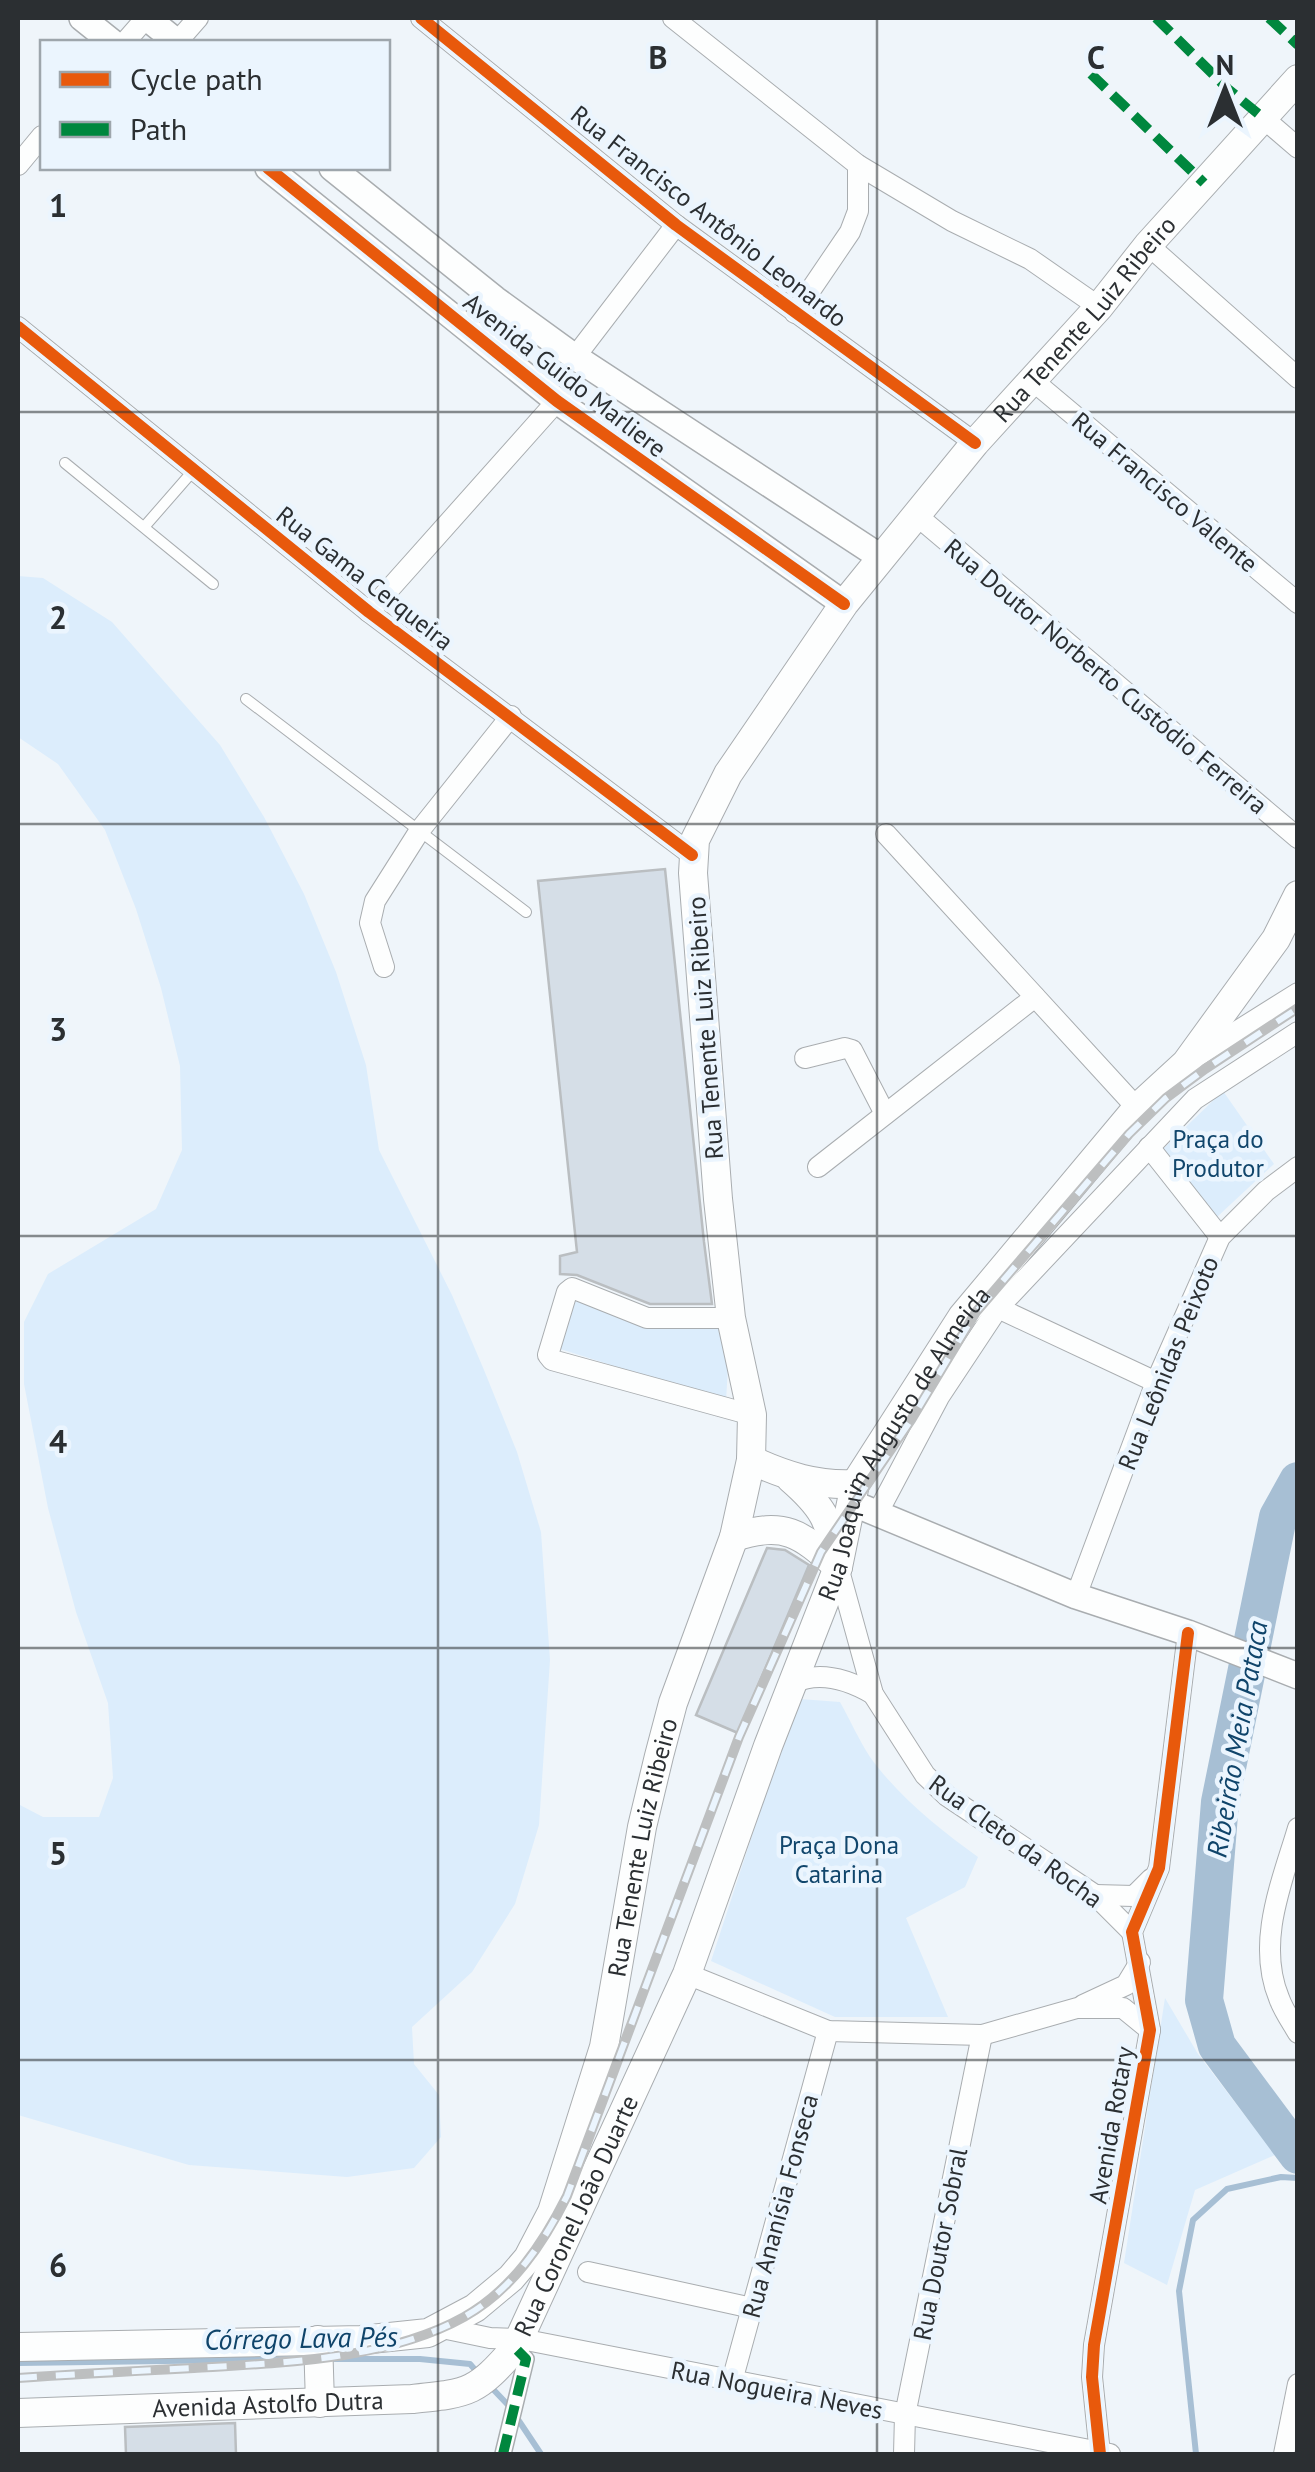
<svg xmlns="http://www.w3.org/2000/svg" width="1315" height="2472" font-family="'PT Sans',sans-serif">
  <rect width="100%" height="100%" fill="#eff5fa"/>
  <g fill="#dcedfc">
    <path d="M18,576L43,578L112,622L220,745L264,817L304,894L336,972L366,1065L379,1150L452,1295L484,1370L517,1452L541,1532L550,1660L539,1825L515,1904L472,1972L412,2027L414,2064L439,2095L441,2137L414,2168L347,2177L189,2165L18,2115V1804L43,1817H99L113,1778L108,1703L76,1612L48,1508L24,1384V1322L48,1274L156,1209L182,1150L180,1066L161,988L136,909L105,830L58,764L18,737Z"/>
    <path d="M1223,1091L1274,1164L1217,1217L1163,1149Z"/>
    <path d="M571,1300L667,1327L722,1321L728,1367L726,1401L557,1348Z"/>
    <path d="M800,1699L840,1702C850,1720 859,1740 870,1757C899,1797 938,1828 978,1857L965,1887L906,1918L948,2017H835L711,1961L783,1741Z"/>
    <path d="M1165,1998L1198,2054L1275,2155L1195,2190L1167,2285L1124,2263Z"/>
  </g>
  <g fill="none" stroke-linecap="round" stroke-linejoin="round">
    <g stroke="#a7bfd4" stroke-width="6">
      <path d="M324,2359H420L470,2364L477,2372"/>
      <path d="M18,2363L311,2359"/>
      <path d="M489,2385L509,2406L541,2454"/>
      <path d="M1196,2454L1179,2291L1193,2220L1227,2189L1281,2177L1298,2178"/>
    </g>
    <path stroke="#a7bfd4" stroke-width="38" d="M1298,1481L1278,1517L1220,1802L1204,2000L1217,2046L1298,2155"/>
  </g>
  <g fill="#d5dee7" stroke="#babec1" stroke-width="2.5">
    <path d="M665,869L704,1242L712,1304H650L577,1275L560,1274V1256L577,1252L538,881Z"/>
    <path d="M767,1548L785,1550L809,1565L738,1733L696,1715Z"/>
    <path d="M235,2423L236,2454H126L125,2427Z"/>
  </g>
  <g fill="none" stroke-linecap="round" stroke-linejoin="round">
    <g stroke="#a9adb0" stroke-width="12">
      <g id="service">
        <path d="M65,463L213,584"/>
        <path d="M145,526L193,471"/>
        <path d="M246,699L526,912"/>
      </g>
    </g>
    <g stroke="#a9adb0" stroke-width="18">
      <path id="pedestrian" d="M503,2454L526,2359L515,2348"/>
    </g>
    <g stroke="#a9adb0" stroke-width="22">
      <g id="minor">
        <path d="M421,18L676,225L975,443"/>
        <path d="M673,18L858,165L952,221L1030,259L1099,307"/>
        <path d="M125,42L146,18"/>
        <path d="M177,42L198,18"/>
        <path d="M1262,117L1298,148"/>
        <path d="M18,165L42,136"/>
        <path d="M1148,245L1298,378"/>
        <path d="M795,313L850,232L858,211V165"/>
        <path d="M18,327L369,612L692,855"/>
        <path d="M575,357L676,225"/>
        <path d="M1032,380L1298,603"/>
        <path d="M915,514L1298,838"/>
        <path d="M369,612L557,401"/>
        <path d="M886,834L1137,1108"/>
        <path d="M384,967L370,923L375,901L420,830L511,716"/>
        <path d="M1196,1057L1298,993"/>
        <path d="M805,1058L845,1048L852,1050L885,1114"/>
        <path d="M1149,1147L1220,1237"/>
        <path d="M818,1167L1035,997"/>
        <path d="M998,1308L1156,1382"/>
        <path d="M731,1318H647L572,1288L567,1292L548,1355L552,1360L752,1415"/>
        <path d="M877,1514L939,1397L998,1308L1195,1099L1298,1032"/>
        <path d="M838,1567L873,1694L925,1775L947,1796L1095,1895L1132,1932"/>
        <path d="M1076,1596L1156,1382L1220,1237L1266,1191L1298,1167"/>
        <path d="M793,1683C820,1670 849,1680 873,1694"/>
        <path d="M1298,1828C1282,1882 1256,1942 1279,1998C1283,2010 1291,2021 1298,2033"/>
        <path d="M1095,1895L1134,1896L1151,1879"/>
        <path d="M687,1974L828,2031L982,2035L1077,2008H1123L1150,2030"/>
        <path d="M1083,2005L1126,1985L1140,1962"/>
        <path d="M588,2272L752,2308"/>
        <path d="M442,2328L490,2338L521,2339L1110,2454"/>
        <path d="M732,2381L828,2031"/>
        <path d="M904,2454L905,2415L982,2035"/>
        <path d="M1100,2454L1092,2377L1094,2345L1150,2030L1132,1932L1159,1868L1188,1633"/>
        <path d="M1284,2454L1298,2384"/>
      </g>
    </g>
    <g stroke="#a9adb0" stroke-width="28">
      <g id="tertiary">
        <path d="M82,18L112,42"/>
        <path d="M147,18L177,42"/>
        <path d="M268,168L557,401L844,604"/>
        <path d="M332,168L495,299L575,357L882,558"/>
        <path d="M852,1503L1076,1596L1188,1633L1298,1676"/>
      </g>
    </g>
    <g stroke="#a9adb0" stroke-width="30">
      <g id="secondary">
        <path d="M751,1460C786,1476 817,1486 855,1484"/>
        <path d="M791,1479C822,1506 830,1520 837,1560"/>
        <path d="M734,1537C785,1521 800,1533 838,1567"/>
        <path d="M318,2340L320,2403"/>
        <path id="s1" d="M18,2347L361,2340L428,2333L475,2308L511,2278L528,2258L552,2212L604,2047L642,1827L659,1756L673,1703L734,1537L751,1460L752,1415L731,1318L718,1199L693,873L695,840L728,774L844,604L975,443L1099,307L1148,245L1298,79"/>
        <path id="s2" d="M18,2413L412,2399C470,2393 476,2393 515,2348L687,1974L768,1746L838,1567L855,1484L962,1317L1137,1108L1186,1063L1276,939L1298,895"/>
      </g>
    </g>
    <use href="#service" stroke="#fdfefe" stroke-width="10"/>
    <use href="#pedestrian" stroke="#fdfefe" stroke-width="15"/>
    <use href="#minor" stroke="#fdfefe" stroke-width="20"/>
    <use href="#tertiary" stroke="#fdfefe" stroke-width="25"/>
    <use href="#secondary" stroke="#fdfefe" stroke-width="28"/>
    <g stroke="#bdbfc0" stroke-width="10">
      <path id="rail" d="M18,2378C76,2374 135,2371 194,2368C280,2363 387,2360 464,2317C512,2290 543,2244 567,2196L739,1737L821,1552L911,1420L976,1312L1129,1134L1166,1098L1205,1069L1298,1008"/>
    </g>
    <use href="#rail" stroke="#ebf5fe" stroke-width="6" stroke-dasharray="19" stroke-linecap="butt"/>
    <g stroke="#00873e" stroke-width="10" stroke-dasharray="20 10" stroke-linecap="butt">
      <path d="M1156,18L1228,89L1262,117"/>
      <path d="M1269,18L1298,45"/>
      <path d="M1091,74L1204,183"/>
      <path d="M503,2454L526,2359L515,2348"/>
    </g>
    <g stroke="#ebf5fe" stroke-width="19">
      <g id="cycleway">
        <path d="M421,18L676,225L975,443"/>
        <path d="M268,168L557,401L844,604"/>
        <path d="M18,327L369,612L692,855"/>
        <path d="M1100,2454L1092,2377L1094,2345L1150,2030L1132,1932L1159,1868L1188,1633"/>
      </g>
    </g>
    <use href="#cycleway" stroke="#e8590c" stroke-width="12"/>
  </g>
  <path fill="none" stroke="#2b2f32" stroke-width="2.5" stroke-opacity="0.55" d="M438,18V2454M877,18V2454M18,412H1298M18,824H1298M18,1236H1298M18,1648H1298M18,2060H1298"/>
  <g text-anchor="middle" stroke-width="9" stroke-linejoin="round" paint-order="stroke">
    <g font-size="25" fill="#2b2f32" stroke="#ebf5fe">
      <text transform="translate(709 216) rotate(38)" y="9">Rua Francisco Antônio Leonardo</text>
      <text dy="9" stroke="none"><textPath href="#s1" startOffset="2645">Rua Tenente Luiz Ribeiro</textPath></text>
      <text transform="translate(565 375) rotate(38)" y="9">Avenida Guido Marliere</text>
      <text transform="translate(1165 492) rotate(40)" y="9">Rua Francisco Valente</text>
      <text transform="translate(365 578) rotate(38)" y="9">Rua Gama Cerqueira</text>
      <text transform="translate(1106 676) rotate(40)" y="9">Rua Doutor Norberto Custódio Ferreira</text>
      <text transform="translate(705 1028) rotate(-94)" y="9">Rua Tenente Luiz Ribeiro</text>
      <text transform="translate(1168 1363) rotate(-68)" y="9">Rua Leônidas Peixoto</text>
      <text dy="9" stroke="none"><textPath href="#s2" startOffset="1502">Rua Joaquim Augusto de Almeida</textPath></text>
      <text transform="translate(1016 1841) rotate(36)" y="9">Rua Cleto da Rocha</text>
      <text dy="9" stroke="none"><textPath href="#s1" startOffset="965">Rua Tenente Luiz Ribeiro</textPath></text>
      <text transform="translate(1111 2125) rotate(-80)" y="9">Avenida Rotary</text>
      <text transform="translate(780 2206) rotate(-75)" y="9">Rua Ananísia Fonseca</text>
      <text dy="9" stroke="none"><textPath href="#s2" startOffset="660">Rua Coronel João Duarte</textPath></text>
      <text transform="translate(940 2244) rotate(-79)" y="9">Rua Doutor Sobral</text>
      <text transform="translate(777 2390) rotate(11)" y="9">Rua Nogueira Neves</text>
      <text dy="9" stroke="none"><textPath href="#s2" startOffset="250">Avenida Astolfo Dutra</textPath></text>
    </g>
    <g font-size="25" fill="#11466c" stroke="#ebf5fe">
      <text x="1218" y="1148">Praça do<tspan x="1218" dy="29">Produtor</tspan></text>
      <text x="839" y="1854">Praça Dona<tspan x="839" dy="29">Catarina</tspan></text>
    </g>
    <g font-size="28" font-style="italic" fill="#0f446a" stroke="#ebf5fe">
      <text transform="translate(1237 1739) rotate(-80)" y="10">Ribeirão Meia Pataca</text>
      <text transform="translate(301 2338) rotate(-1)" y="10">Córrego Lava Pés</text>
    </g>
  </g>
  <g font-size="32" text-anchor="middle" font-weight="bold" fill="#2b2f32" stroke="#ebf5fe" stroke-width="9" stroke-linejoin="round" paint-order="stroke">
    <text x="658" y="69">B</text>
    <text x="1096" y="69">C</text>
    <text x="58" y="217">1</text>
    <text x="58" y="629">2</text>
    <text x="58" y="1041">3</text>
    <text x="58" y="1453">4</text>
    <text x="58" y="1865">5</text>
    <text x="58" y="2277">6</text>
  </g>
  <rect width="1315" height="2472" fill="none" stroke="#2b2f32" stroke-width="40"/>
  <rect x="40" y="40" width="350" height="130" fill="#ebf5fe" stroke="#9ea6ac" stroke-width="2.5"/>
  <rect x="60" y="72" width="50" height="15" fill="#e8590c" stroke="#9ea6ac" stroke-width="2.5"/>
  <text x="130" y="90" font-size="30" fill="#2b2f32">Cycle path</text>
  <rect x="60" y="122" width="50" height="15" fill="#00873e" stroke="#9ea6ac" stroke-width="2.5"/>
  <text x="130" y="140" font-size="30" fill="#2b2f32">Path</text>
  <g transform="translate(1225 90)" stroke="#ebf5fe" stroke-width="8" paint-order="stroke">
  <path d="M0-8L18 38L0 25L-18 38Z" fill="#2b2f32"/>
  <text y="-15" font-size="28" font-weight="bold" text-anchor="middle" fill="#2b2f32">N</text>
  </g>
</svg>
